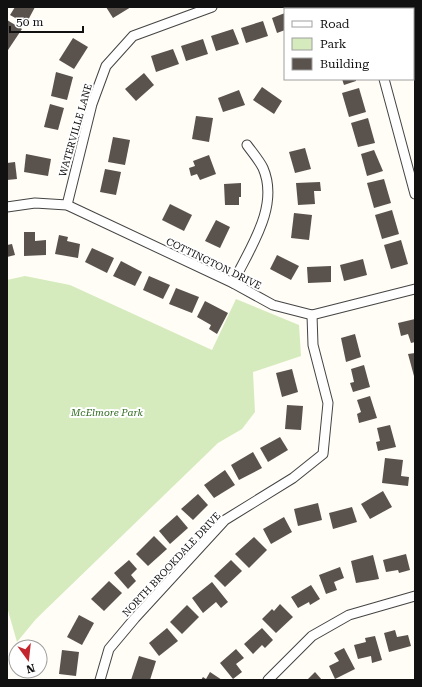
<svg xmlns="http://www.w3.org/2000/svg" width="422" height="687" font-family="'Roboto Serif',serif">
  <rect width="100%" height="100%" fill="#fffdf5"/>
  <path fill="#d5ebbd" d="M25,276L70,285L212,350L236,299L299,325L301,356L253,372L255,412L242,429L218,443L36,619L17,642L7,607V280Z"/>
  <g fill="#5a524d">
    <path d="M15,7H35L26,24L10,15Z"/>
    <path d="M106,7H131L113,18Z"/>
    <path d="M285,13V30L277,33L272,18Z"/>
    <path d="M7,20L22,29L8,50H7Z"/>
    <path d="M263,21L268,36L246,43L241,28Z"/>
    <path d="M233,29L239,44L216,51L211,36Z"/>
    <path d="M73,38L88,47L74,69L59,60Z"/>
    <path d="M203,39L208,54L186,61L181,46Z"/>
    <rect x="413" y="42" width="2" height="26"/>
    <path d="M173,49L179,64L156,72L151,56Z"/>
    <path d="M56,72L73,77L67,100L51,96Z"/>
    <path d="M144,73L154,85L136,101L125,89Z"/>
    <path d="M342,79H356V81L344,85Z"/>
    <path d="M262,87L282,101L274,114L253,100Z"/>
    <path d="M359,88L366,112L349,117L342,93Z"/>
    <path d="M239,90L245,105L223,112L218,98Z"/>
    <path d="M50,104L64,108L58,130L44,127Z"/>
    <path d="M196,116L213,118L209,142L192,139Z"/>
    <path d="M368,118L375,143L358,147L351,123Z"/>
    <path d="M113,137L130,140L125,165L108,162Z"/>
    <path d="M305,148L311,169L295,173L289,152Z"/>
    <path d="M374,150L383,171L367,176L361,154Z"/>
    <path d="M26,154L51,159L48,176L24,172Z"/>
    <path d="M209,155L216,174L200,180L197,174L191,176L189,168L195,166L193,161Z"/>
    <path d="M15,162L17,179L7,180V163Z"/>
    <path d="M105,169L121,172L116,195L100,192Z"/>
    <path d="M384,179L391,203L374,208L367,183Z"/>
    <path d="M320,182L321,191H314L315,204L298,205L296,183Z"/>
    <path d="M241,183V197H239V205H225L224,184Z"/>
    <path d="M170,204L192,215L184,231L162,220Z"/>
    <path d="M392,210L399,234L382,239L375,215Z"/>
    <path d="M294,213L312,215L309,240L291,238Z"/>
    <path d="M216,220L230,227L220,248L205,241Z"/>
    <path d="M24,232H35V241L46,240V255L24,256Z"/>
    <path d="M59,235L68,237L67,241L80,244L78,258L55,254Z"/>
    <path d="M401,240L408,264L391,269L384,245Z"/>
    <path d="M12,244L15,255L7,257V245Z"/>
    <path d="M92,248L114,258L107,273L85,262Z"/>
    <path d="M277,255L299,266L291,280L270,269Z"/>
    <path d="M363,259L367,275L344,281L340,265Z"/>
    <path d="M121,261L142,272L135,286L113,276Z"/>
    <path d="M331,266V282L308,283L307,267Z"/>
    <path d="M149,276L170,285L163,299L143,290Z"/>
    <path d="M176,288L199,297L192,313L169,304Z"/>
    <path d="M205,301L228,313L217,334L209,329L211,325L197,317Z"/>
    <path d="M415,319V342L411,343L408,334L401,336L398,323Z"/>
    <path d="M355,334L361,357L346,362L341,338Z"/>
    <path d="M415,353V375L414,376L408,354Z"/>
    <path d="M364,365L370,387L353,392L350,383L354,382L351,369Z"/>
    <path d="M292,369L298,392L282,397L276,373Z"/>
    <path d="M370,396L377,418L359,423L357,414L361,412L357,400Z"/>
    <path d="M287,405L303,406L301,430L285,429Z"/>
    <path d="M390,425L396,447L378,451L376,442L380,441L377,428Z"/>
    <path d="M280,437L288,450L268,462L260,448Z"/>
    <path d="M253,452L262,468L239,480L231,465Z"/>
    <path d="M385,458L403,460L401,476L409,477L408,486L382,483Z"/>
    <path d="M225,470L235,485L214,498L204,485Z"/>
    <path d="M383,491L392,507L370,519L361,504Z"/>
    <path d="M198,494L208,505L193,520L181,509Z"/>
    <path d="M318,503L322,520L298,526L294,509Z"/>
    <path d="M352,507L357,522L333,529L329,513Z"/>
    <path d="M177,515L188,528L170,544L159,531Z"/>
    <path d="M284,517L292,532L271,544L263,529Z"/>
    <path d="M154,536L167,549L148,566L136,554Z"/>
    <path d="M254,537L267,550L249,568L235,554Z"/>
    <path d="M406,554L410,570L399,573L398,570L386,572L383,560Z"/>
    <path d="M373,555L379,579L356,583L351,561Z"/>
    <path d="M129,560L137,569L131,575L136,581L128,589L114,573Z"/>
    <path d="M231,560L242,571L225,587L214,576Z"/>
    <path d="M340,567L344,578L334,582L337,590L326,594L319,575Z"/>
    <path d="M109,581L122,593L104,611L91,599Z"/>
    <path d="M212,582L228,602L221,608L216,602L203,613L192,598Z"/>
    <path d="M311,585L320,599L310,605L309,602L298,608L291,597Z"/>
    <path d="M280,604L293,617L276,633L262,619L272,609L274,611Z"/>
    <path d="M187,605L199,617L182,634L170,622Z"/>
    <path d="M79,615L94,623L82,645L67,637Z"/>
    <path d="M167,628L178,641L159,656L149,643Z"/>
    <path d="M262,628L273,640L265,648L262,645L253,654L244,644Z"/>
    <path d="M395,630L397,637L408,635L411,646L389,652L384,633Z"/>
    <path d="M375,636L382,660L372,663L371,656L358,659L354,645L366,642L365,638Z"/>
    <path d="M344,648L355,669L335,679L329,666L339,661L334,653Z"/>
    <path d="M236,649L244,658L236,664L242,672L233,679L220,663Z"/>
    <path d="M62,650L79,652L76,676L59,674Z"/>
    <path d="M139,656L156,661L150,680H131Z"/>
    <path d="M210,672L222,680H201L203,677L206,679Z"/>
    <path d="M315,672L322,680H307Z"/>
  </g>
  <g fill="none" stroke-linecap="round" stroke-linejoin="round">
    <g stroke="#444" stroke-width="11">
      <g id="street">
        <path d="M365,7L366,9"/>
        <path d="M384,79L415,194"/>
        <path d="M67,205L92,104L106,66L133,36L212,7"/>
        <path d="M7,207L35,203L67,205L233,283L273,305L312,315L415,289"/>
        <path d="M233,283C249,249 280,207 263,168C259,160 252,152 247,145"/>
        <path d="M100,680L109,649L135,618L225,520L293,478L323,454L328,403L313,345L312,315"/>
        <path d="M268,680L312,636L349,615L415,596"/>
      </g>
    </g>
    <use href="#street" stroke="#fff" stroke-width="9"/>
  </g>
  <g text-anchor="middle" stroke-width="4" stroke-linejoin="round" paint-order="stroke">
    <g font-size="10" fill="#111" stroke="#fff">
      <text transform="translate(75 130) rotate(-74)" y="4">WATERVILLE LANE</text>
      <text transform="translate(214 263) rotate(26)" y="4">COTTINGTON DRIVE</text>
      <text transform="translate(171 564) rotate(-47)" y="4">NORTH BROOKDALE DRIVE</text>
    </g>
    <g font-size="10" font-style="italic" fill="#2f6b1f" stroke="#fff">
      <text x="107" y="416">McElmore Park</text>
    </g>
  </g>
  <rect width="422" height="687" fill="none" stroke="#111111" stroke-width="16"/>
  <rect x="284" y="8" width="130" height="72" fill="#ffffff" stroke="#a0a0a0"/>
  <rect x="292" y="21" width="20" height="6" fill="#ffffff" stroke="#a0a0a0"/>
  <text x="320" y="28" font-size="12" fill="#111111">Road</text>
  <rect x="292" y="38" width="20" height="12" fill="#d5ebbd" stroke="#a0a0a0"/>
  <text x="320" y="48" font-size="12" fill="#111111">Park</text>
  <rect x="292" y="58" width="20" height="12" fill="#5a524d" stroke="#a0a0a0"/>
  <text x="320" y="68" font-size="12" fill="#111111">Building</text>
  <g transform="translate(28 659) rotate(165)"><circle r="19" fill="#ffffff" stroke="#a0a0a0"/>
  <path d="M0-3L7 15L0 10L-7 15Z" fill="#c4262e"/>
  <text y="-6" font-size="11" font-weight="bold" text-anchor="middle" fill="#111111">N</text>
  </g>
  <path d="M10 26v6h73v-6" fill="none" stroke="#111111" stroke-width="2"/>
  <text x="16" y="26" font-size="12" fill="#111111" stroke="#ffffff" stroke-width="3" paint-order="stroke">50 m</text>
</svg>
